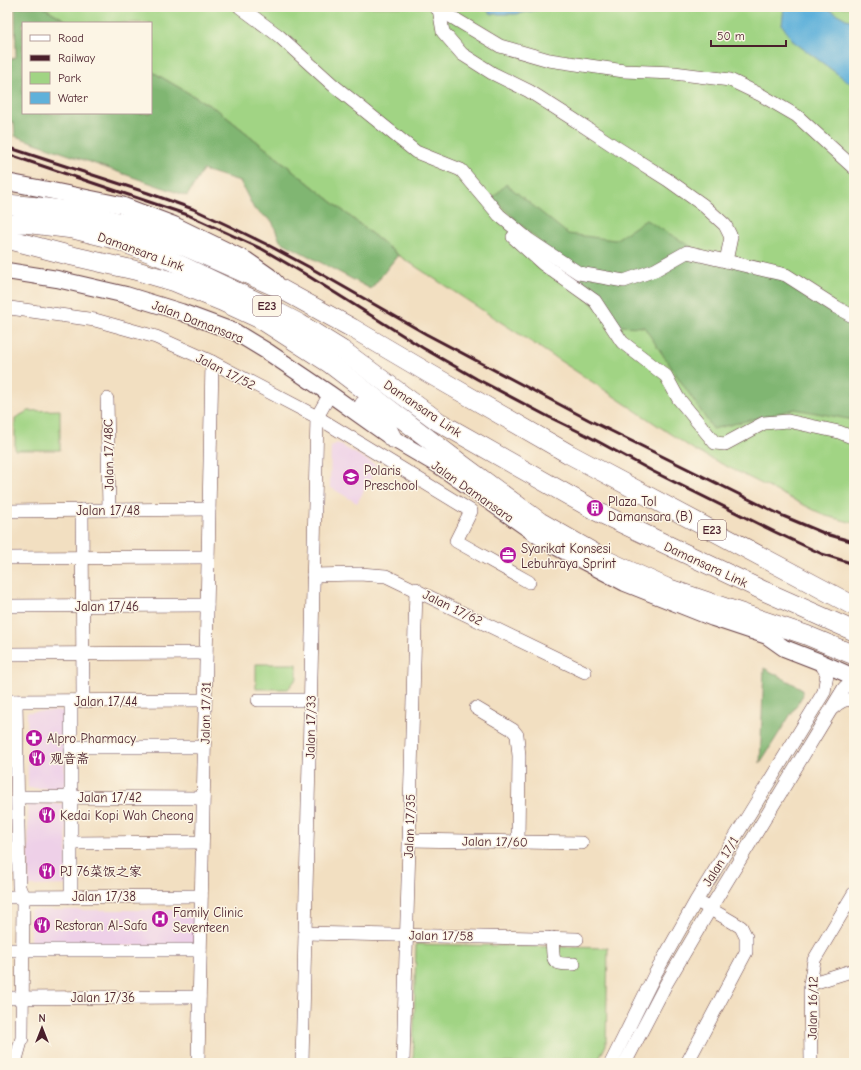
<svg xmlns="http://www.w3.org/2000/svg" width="861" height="1070" font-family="'Comic Neue','LXGW WenKai TC',sans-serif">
  <rect width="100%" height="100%" fill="#fcf5e5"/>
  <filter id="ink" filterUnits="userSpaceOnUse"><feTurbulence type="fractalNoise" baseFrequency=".025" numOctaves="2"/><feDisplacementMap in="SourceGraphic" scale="8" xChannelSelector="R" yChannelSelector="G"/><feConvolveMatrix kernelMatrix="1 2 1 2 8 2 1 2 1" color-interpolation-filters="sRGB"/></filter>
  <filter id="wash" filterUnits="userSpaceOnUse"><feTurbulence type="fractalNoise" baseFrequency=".012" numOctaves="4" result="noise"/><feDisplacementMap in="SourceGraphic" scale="16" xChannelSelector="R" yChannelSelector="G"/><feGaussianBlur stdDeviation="0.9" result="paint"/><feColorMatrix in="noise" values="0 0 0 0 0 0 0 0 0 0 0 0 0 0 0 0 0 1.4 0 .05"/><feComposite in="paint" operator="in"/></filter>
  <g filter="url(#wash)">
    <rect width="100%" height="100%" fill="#f2dfc1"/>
    <g fill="#eed0e8">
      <path d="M337,443L378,466L357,503L330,487L331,447Z"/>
      <rect x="7" y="711" width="4" height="175"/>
      <path d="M64,711L65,788H28L27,712Z"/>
      <path d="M28,804H66L67,885L29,886Z"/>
      <rect x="30" y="910" width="164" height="36"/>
    </g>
    <g fill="#a1d484" stroke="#767a58">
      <path d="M43,7H854V523L826,516L696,451L597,385L398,255L219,111L151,71V23H70Z"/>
      <path d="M60,410V450H15V418L28,411Z"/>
      <path d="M256,664H297V678L288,689H256Z"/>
      <path d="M416,944L608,948L606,1045L597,1063H413Z"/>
    </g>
    <g fill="#80b672" stroke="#656a4e">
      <path d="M15,7H43L70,23H23V113H151V71L219,111L398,255L371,289L280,241L272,221L254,209L240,181L203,170L187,196L15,136L14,123L7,119V61L16,57Z"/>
      <path d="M506,184L568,234L615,240L646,220L702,253L777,275L854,325V420L795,409L713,429L644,327L617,326L551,267L538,240L493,198Z"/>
      <path d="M764,668L801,688L803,695L760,763Z"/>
    </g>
    <g fill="#5fb1da" stroke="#546882">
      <path d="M482,7H552L517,14H492Z"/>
      <path d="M784,7H825L846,19L854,21V86L794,42L782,25Z"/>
    </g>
  </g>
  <g filter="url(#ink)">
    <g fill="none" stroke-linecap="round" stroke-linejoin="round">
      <g stroke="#633c42" stroke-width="14">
        <g id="minor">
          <path d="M240,7L279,36L333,85L416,152L461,170L499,215L529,240L579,273L624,281L655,270L687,252L786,275L836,307L854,317"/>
          <path d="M435,7L500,46L549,60L624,71L674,73L730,80L761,95L797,116L854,168"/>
          <path d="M439,9L443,32L462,54L492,73L529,91L573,119L614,146L668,180L703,205L725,225L731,237L726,261"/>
          <path d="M513,237L543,264L595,301L622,342L666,376L678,398L715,443L725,444L764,423L788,421L839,432L854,438"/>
          <path d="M7,308H10L95,320L156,337L212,362L317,417L471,511L456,541L529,582"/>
          <path d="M107,399L109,510"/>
          <path d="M82,510L83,701"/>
          <path d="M7,511L209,509"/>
          <path d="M7,558L208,557"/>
          <path d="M313,575L360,574L386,576L585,672"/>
          <path d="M7,606L207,605"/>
          <path d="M7,654L206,653"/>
          <path d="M258,700H310"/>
          <path d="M7,701L205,700"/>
          <path d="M71,701V897"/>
          <path d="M476,708L513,730L517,735L519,756L518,842"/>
          <path d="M833,708C839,702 845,698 854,700"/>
          <path d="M71,747H204"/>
          <path d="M18,797L203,798"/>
          <path d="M409,840L582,843"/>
          <path d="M71,843L202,842"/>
          <path d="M7,897L201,896"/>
          <path d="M305,933L577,939"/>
          <path d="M552,938C554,960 549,965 574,964"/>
          <path d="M7,950H200"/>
          <path d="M810,984L854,970"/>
          <path d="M7,998L199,997"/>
          <path d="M15,1063L22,1038L23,897L19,887L16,701"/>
          <path d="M198,1063L212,362"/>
          <path d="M302,1063L317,417L330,394"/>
          <path d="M403,1063L416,589"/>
          <path d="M611,1063L655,974L696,901L824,692L827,674L820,662"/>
          <path d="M625,1063L666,984L710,909L844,688L849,683L854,682"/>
          <path d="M687,1063L746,952V937L741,927L702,904"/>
          <path d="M811,1063L810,984L814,960L854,893"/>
        </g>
      </g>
      <g stroke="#633c42" stroke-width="18">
        <g id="major">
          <path d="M7,182L43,189L121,205L174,225L246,260L269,276L276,283"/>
          <path d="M7,271L57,279L126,295L181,312L235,332L268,352L330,394L392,438L438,465L547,542L625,583L713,618L767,636L784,648L820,662L854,677"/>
        </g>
      </g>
      <g stroke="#633c42" stroke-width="20">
        <g id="highway">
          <path d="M7,204L39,207L83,213L125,224L184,246L281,289L352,328L430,374L569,454L854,606"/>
          <path d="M7,224L24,223L73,229L114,239L172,261L258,302L300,324L342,350L439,422L598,512L764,591L854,631"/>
          <path d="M7,239L68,255L134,270L175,282L221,301L262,320L329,363L464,466L540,522L608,561L667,588L806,635L854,655"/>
          <path d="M364,405L384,422L392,438"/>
        </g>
      </g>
      <use href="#minor" stroke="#fff" stroke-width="13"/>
      <use href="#major" stroke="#fff" stroke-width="16"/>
      <use href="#highway" stroke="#fff" stroke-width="19"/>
      <g stroke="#4a1f2b" stroke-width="3">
        <path d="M7,147L148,193L193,209L227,225L266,244L309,267L426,334L589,420L783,516L826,534L854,542"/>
        <path d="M7,154L188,215L262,249L305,274L423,348L477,379L549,417L586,435L654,472L775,532L822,554L854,564"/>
      </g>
    </g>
  </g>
  <defs>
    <g id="school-disc" transform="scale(0.9)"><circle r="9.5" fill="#b5179e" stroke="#fcf5e5"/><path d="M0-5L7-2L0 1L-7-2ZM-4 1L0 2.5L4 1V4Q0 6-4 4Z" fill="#fff"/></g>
    <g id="building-disc" transform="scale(0.9)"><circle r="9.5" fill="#b5179e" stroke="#fcf5e5"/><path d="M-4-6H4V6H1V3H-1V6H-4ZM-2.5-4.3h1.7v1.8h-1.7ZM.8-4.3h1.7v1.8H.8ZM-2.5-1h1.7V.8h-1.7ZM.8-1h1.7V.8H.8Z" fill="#fff"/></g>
    <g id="office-disc" transform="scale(0.9)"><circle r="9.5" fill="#b5179e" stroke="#fcf5e5"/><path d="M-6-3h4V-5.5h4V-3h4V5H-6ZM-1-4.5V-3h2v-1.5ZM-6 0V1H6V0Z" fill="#fff"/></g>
    <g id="pharmacy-disc" transform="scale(0.9)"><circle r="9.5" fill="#b5179e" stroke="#fcf5e5"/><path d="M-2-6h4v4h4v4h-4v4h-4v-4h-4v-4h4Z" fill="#fff"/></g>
    <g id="restaurant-disc" transform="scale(0.9)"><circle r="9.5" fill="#b5179e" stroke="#fcf5e5"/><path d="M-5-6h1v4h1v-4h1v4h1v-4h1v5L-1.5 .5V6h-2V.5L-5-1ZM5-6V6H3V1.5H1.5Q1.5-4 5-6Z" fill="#fff"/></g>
    <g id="hospital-disc" transform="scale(0.9)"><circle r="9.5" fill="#b5179e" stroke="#fcf5e5"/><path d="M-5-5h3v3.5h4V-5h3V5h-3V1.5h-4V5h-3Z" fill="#fff"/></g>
  </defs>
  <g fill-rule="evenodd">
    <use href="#school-disc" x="351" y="477"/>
    <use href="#building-disc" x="595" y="508"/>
    <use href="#office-disc" x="508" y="555"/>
    <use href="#pharmacy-disc" x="34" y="738"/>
    <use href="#restaurant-disc" x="37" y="758"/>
    <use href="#restaurant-disc" x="47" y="815"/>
    <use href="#restaurant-disc" x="47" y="871"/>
    <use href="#hospital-disc" x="160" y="919"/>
    <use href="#restaurant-disc" x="42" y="925"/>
  </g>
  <g text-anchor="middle" stroke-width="3" stroke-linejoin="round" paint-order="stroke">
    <g fill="#fcf5e5" stroke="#7f5f63" stroke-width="1">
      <rect x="253" y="296" width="28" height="20" rx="3"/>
      <rect x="698" y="520" width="28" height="20" rx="3"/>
    </g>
    <g font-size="12" font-weight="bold" fill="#4a1f2b">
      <text x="267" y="310">E23</text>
      <text x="712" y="534">E23</text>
    </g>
    <g font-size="13" fill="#4a1f2b" stroke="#fcf5e5">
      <text transform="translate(141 251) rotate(20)" y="5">Damansara Link</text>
      <text transform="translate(198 321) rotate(21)" y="5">Jalan Damansara</text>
      <text transform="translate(226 371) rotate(27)" y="5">Jalan 17/52</text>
      <text transform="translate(423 408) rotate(34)" y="5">Damansara Link</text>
      <text transform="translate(108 455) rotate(-91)" y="5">Jalan 17/48C</text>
      <text transform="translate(473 491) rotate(35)" y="5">Jalan Damansara</text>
      <text x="108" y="515">Jalan 17/48</text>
      <text transform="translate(706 564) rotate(25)" y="5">Damansara Link</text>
      <text x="107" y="611">Jalan 17/46</text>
      <text transform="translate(453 607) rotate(26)" y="5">Jalan 17/62</text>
      <text x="106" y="706">Jalan 17/44</text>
      <text transform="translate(205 713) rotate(-89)" y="5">Jalan 17/31</text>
      <text transform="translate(310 727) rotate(-89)" y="5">Jalan 17/33</text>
      <text x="110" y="802">Jalan 17/42</text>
      <text transform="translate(409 826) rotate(-88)" y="5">Jalan 17/35</text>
      <text transform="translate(495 841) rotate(1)" y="5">Jalan 17/60</text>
      <text transform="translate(720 861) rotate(-58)" y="5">Jalan 17/1</text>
      <text x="104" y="901">Jalan 17/38</text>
      <text transform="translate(441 935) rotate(1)" y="5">Jalan 17/58</text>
      <text x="103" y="1002">Jalan 17/36</text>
      <text transform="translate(812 1008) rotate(-89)" y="5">Jalan 16/12</text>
    </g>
    <g font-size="13" fill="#4a1f2b" stroke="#fcf5e5" text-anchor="start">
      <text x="364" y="475">Polaris<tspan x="364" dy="15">Preschool</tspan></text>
      <text x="608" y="506">Plaza Tol<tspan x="608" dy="15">Damansara (B)</tspan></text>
      <text x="521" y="553">Syarikat Konsesi<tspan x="521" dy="15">Lebuhraya Sprint</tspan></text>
      <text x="47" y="743">Alpro Pharmacy</text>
      <text x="50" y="763">观音斋</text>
      <text x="60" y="820">Kedai Kopi Wah Cheong</text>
      <text x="60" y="876">PJ 76菜饭之家</text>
      <text x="173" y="917">Family Clinic<tspan x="173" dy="15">Seventeen</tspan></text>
      <text x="55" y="930">Restoran Al-Safa</text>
    </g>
  </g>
  <rect width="861" height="1070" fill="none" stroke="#fcf5e5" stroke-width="24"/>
  <rect x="22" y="22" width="130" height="92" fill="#fcf5e5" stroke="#b59f9b"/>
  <rect x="30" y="35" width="20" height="6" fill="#ffffff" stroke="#b59f9b"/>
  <text x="58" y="42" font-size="12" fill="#4a1f2b">Road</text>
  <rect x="30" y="55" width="20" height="6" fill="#4a1f2b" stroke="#b59f9b"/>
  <text x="58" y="62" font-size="12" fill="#4a1f2b">Railway</text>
  <rect x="30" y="72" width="20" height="12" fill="#a1d484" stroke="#b59f9b"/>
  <text x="58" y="82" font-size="12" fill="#4a1f2b">Park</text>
  <rect x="30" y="92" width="20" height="12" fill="#5fb1da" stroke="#b59f9b"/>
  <text x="58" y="102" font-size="12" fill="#4a1f2b">Water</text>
  <g transform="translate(42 1028)" stroke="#fcf5e5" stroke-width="3" paint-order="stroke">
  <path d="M0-3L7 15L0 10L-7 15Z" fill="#4a1f2b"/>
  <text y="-6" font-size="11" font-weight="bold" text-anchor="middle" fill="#4a1f2b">N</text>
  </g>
  <path d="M711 40v6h75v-6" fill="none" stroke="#4a1f2b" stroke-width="2"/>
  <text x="717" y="40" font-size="12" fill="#4a1f2b" stroke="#fcf5e5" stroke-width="3" paint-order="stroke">50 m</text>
</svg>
